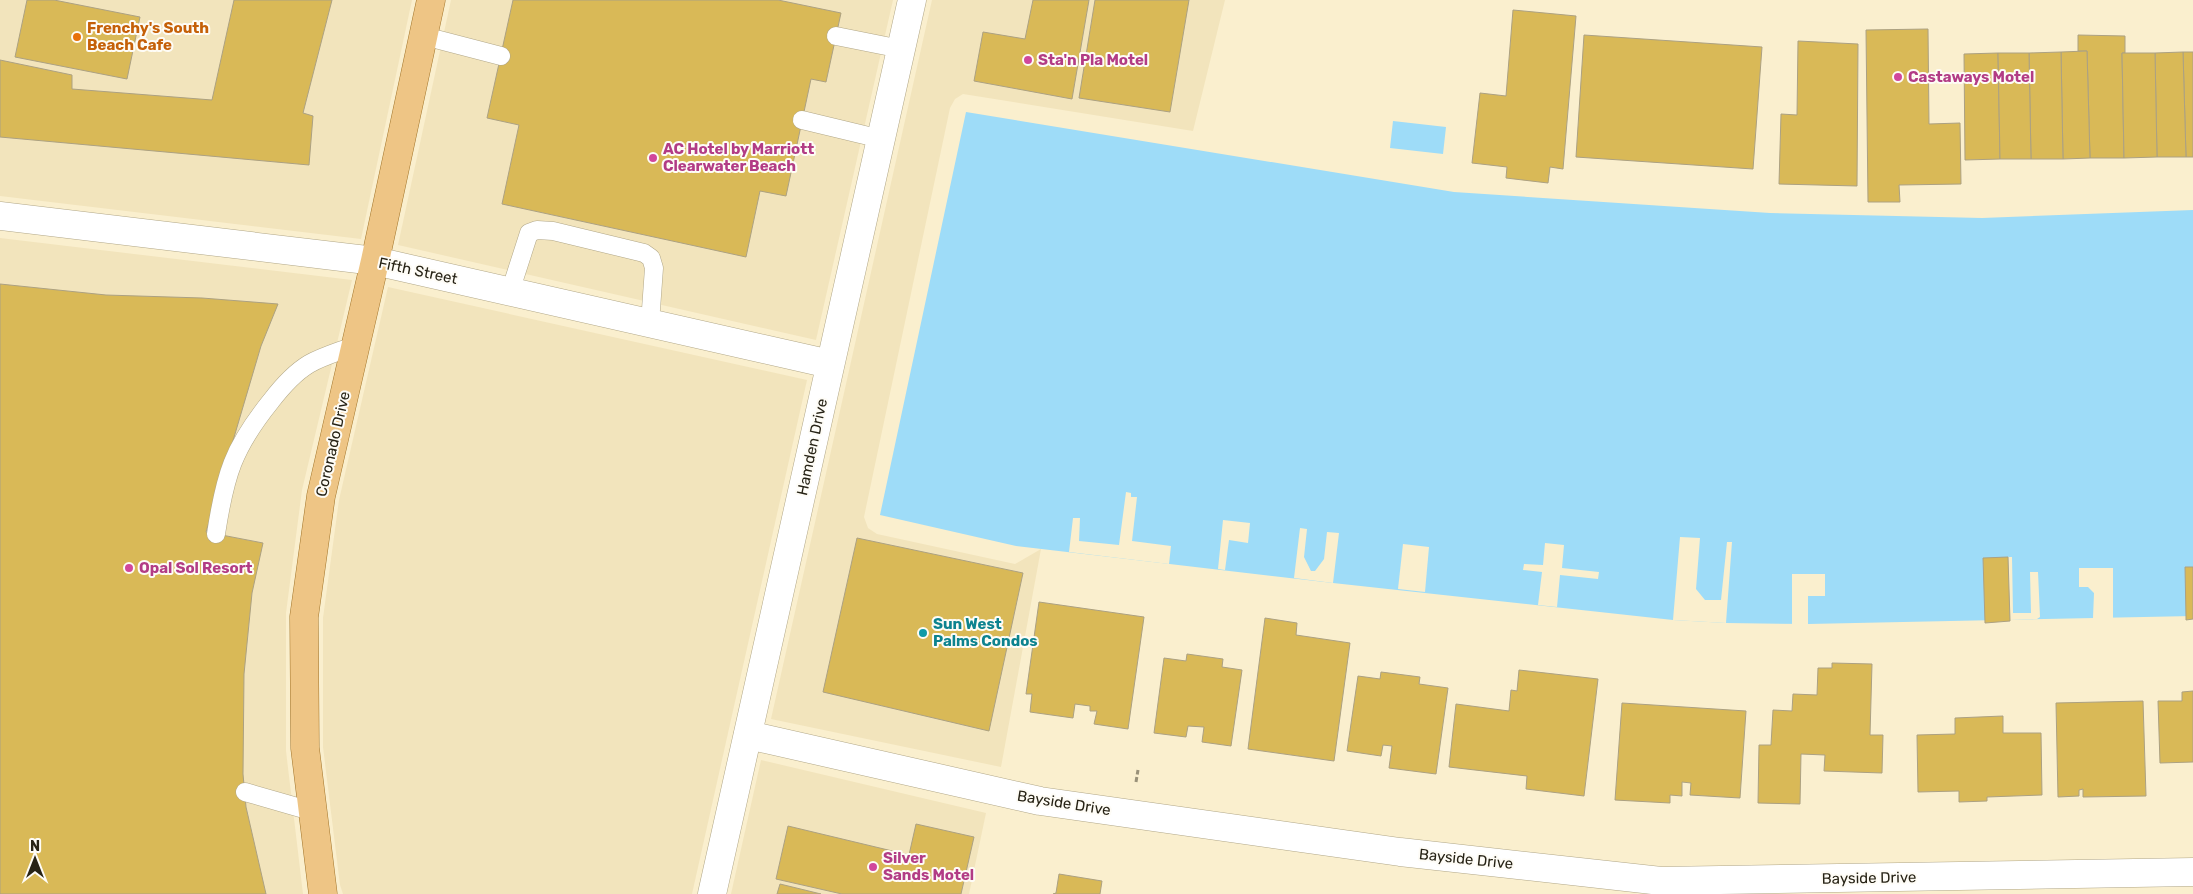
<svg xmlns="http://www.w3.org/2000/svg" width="2193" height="894" font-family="Rubik,sans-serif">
  <rect width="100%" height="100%" fill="#faefce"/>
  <g fill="#f2e4bc">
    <path d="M0,0H412L361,239L0,196Z"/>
    <path d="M451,0H893L816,340L398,245Z"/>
    <path d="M932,0H1225L1193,131L963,94L955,99L950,108L864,517L868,528L877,534L1015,564L1041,549L1001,767L771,719Z"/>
    <path d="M0,238L352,280L302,490L286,613V751L303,894H0Z"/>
    <path d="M388,287L807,380L692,894H343L340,885L323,747V618L339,500Z"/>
    <path d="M761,760L986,813L969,894H731Z"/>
  </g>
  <g fill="#9edcf8">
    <path d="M966,112L1454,192L1770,213L1982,218L2193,210V616L1808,624L1726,623L1673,620L1333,583L1016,546L880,515Z"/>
    <path d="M1393,121L1446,127L1443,154L1390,148Z"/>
  </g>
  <g fill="#faefce">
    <path d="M1126,492L1131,493V497H1137L1132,541L1171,546L1169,564L1069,552L1073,518H1080L1079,541L1119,545Z"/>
    <path d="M1223,520L1250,523L1248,543L1229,540L1225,570L1218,569Z"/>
    <path d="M1300,528L1307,529L1304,557L1311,571H1315L1324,559L1327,532L1339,533L1333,583L1294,578Z"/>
    <path d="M1680,537L1700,538L1696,589L1705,600H1721L1727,542H1732L1726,623L1673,620Z"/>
    <path d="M1545,543L1564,545L1562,568L1599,572L1598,579L1560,575L1557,607L1538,605L1542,572L1523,570L1524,564L1543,565Z"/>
    <path d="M1403,544L1429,547L1425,592L1398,589Z"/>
    <path d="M2008,557H2012L2013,613H2031L2030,572H2038L2040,617L2037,619L2010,620Z"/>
    <path d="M2079,568H2113V618H2093L2094,593L2088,587H2079Z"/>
    <path d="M1792,574H1825V596H1808V624H1792Z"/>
  </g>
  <g fill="#d9b957" stroke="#aca182">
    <path d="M27,0H54L140,17L127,79L15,57Z"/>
    <path d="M234,0H332L303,113L313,116L309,165L0,137V60L72,75V89L212,100Z"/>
    <path d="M513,0H778L841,13L826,82L811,79L786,196L760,191L746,257L502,204L519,125L487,118Z"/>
    <path d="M1033,0H1089L1072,99L974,81L983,32L1025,39Z"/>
    <path d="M1095,0H1189L1170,112L1079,98Z"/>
    <path d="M1513,10L1576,16L1563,169L1550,167L1548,183L1506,178L1507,167L1472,163L1480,93L1506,96Z"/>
    <path d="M1928,29L1929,124L1960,123L1961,184L1899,185L1900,202H1868L1866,30Z"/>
    <path d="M1584,35L1762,47L1753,169L1576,157Z"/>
    <path d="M2078,35L2125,36V53H2122L2124,158H2090L2087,51H2078Z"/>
    <path d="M1798,41L1858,44L1857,186L1779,184L1781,114L1797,115Z"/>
    <path d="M2087,51L2090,158L2063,159L2061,52Z"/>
    <path d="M2061,52L2063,159H2031L2029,53Z"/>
    <path d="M2183,52H2193V157H2186Z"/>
    <path d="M2183,52L2186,157H2157L2155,53Z"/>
    <path d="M1998,53L2000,159L1965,160L1964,54Z"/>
    <path d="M1998,53H2029L2031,159H2000Z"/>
    <path d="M2122,53H2155L2157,157L2124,158Z"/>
    <path d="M0,284L106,295L202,298L278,304L261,346L206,532L263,543L252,593L244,674L243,774L246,807L266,894H0Z"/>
    <path d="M857,538L1023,573L989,731L823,692Z"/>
    <path d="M2008,557L2010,621L1985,623L1983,558Z"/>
    <path d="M2185,567H2193V619L2186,620V617Z"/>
    <path d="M1039,602L1144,617L1128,729L1094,724L1097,711H1090V706L1075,704L1073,718L1030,712L1032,694H1026Z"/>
    <path d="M1265,618L1297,623L1296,635L1350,643L1334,761L1248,749Z"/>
    <path d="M1187,654L1223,659L1222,667L1242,670L1231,746L1202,742L1204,727L1188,726L1186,737L1154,733L1164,658L1186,661Z"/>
    <path d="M1832,663L1872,664L1870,735H1883L1882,773L1824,771L1825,755L1801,754L1800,804L1758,803L1759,745H1771L1773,710L1792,711L1793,694L1817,695L1818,668H1832Z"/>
    <path d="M1519,670L1598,679L1584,796L1526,789L1527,776L1449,767L1456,704L1509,711L1511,690L1517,691Z"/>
    <path d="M1381,672L1420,677L1419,684L1448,688L1436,774L1389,768L1392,746L1383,745L1381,756L1347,751L1358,676L1380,679Z"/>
    <path d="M2193,691V762L2160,763L2158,701H2182V692Z"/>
    <path d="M2143,701L2146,796L2083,797V789L2079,790V796L2058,797L2056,703Z"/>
    <path d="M1622,703L1746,711L1740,798L1690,795L1691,783L1682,782V796L1670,795V803L1615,800Z"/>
    <path d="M2003,716V733H2041L2042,795L1987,797V801L1959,802V791L1918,792L1917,735L1955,734V718Z"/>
    <path d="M916,824L974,837L961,894H842L776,879L788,826L909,855Z"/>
    <path d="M1059,874L1102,881L1100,894H1053L1056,893Z"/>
    <path d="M780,884L821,894H777Z"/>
  </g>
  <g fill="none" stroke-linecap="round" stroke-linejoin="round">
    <g stroke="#b1a788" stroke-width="19">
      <g id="service">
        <path d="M424,36L501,56"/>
        <path d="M836,36L901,49"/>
        <path d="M802,120L881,139"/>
        <path d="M510,292L529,233L537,230L553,231L644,253L651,258L654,268L650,323"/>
        <path d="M216,534C225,475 233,448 271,401C281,388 294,373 309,364C323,356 341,351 356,345"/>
        <path d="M245,792L311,811"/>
      </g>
    </g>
    <g stroke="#b1a788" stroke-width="29">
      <g id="minor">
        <path d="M0,216L375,261L830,364"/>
        <path d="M748,735L1040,801L1400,852L1661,881L2193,872"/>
        <path d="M712,894L912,0"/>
      </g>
    </g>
    <g stroke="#a1742a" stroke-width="29">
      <path id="primary" d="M323,894L305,748L304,617L321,496L375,261L431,0"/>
    </g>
    <path stroke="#999179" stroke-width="3" stroke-dasharray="5 2.5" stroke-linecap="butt" d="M1136,782L1138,770"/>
    <use href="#service" stroke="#fff" stroke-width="18"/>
    <use href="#minor" stroke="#fff" stroke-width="28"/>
    <use href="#primary" stroke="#eec585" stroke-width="28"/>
  </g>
  <circle fill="#e8710a" stroke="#fefcf6" stroke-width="2" cx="77" cy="37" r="5"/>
  <g fill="#d1479c" stroke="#fefcf6" stroke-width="2">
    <circle cx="1028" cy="60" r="5"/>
    <circle cx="1898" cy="77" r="5"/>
    <circle cx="653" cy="158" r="5"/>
    <circle cx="129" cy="568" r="5"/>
    <circle cx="873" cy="867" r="5"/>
  </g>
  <circle fill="#0f9aa8" stroke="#fefcf6" stroke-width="2" cx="923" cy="633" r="5"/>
  <g text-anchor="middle" stroke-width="4" stroke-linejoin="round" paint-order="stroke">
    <g font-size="15" font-weight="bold" fill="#c56008" stroke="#fefcf6" text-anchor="start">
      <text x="87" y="33">Frenchy's South<tspan x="87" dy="17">Beach Cafe</tspan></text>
    </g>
    <g font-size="15" font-weight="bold" fill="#b23c85" stroke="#fefcf6" text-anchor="start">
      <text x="1038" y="65">Sta'n Pla Motel</text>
      <text x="1908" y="82">Castaways Motel</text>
      <text x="663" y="154">AC Hotel by Marriott<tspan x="663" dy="17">Clearwater Beach</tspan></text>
      <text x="139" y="573">Opal Sol Resort</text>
      <text x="883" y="863">Silver<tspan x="883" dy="17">Sands Motel</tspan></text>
    </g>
    <g font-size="15" fill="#272316" stroke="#fefcf6">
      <text transform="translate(418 271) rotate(12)" y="5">Fifth Street</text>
      <text transform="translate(333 444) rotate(-77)" y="5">Coronado Drive</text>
      <text transform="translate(812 447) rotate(-78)" y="5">Hamden Drive</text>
      <text transform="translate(1064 803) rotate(9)" y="5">Bayside Drive</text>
      <text transform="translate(1466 859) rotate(6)" y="5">Bayside Drive</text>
      <text transform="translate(1869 878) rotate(-1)" y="5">Bayside Drive</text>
    </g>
    <g font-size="15" font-weight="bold" fill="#0d838f" stroke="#fefcf6" text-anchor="start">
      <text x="933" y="629">Sun West<tspan x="933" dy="17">Palms Condos</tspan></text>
    </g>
  </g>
  <g transform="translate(35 859)" stroke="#fefcf6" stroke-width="4" paint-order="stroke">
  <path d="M0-4L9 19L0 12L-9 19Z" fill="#272316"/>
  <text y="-8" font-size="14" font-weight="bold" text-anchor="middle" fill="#272316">N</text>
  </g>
</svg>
